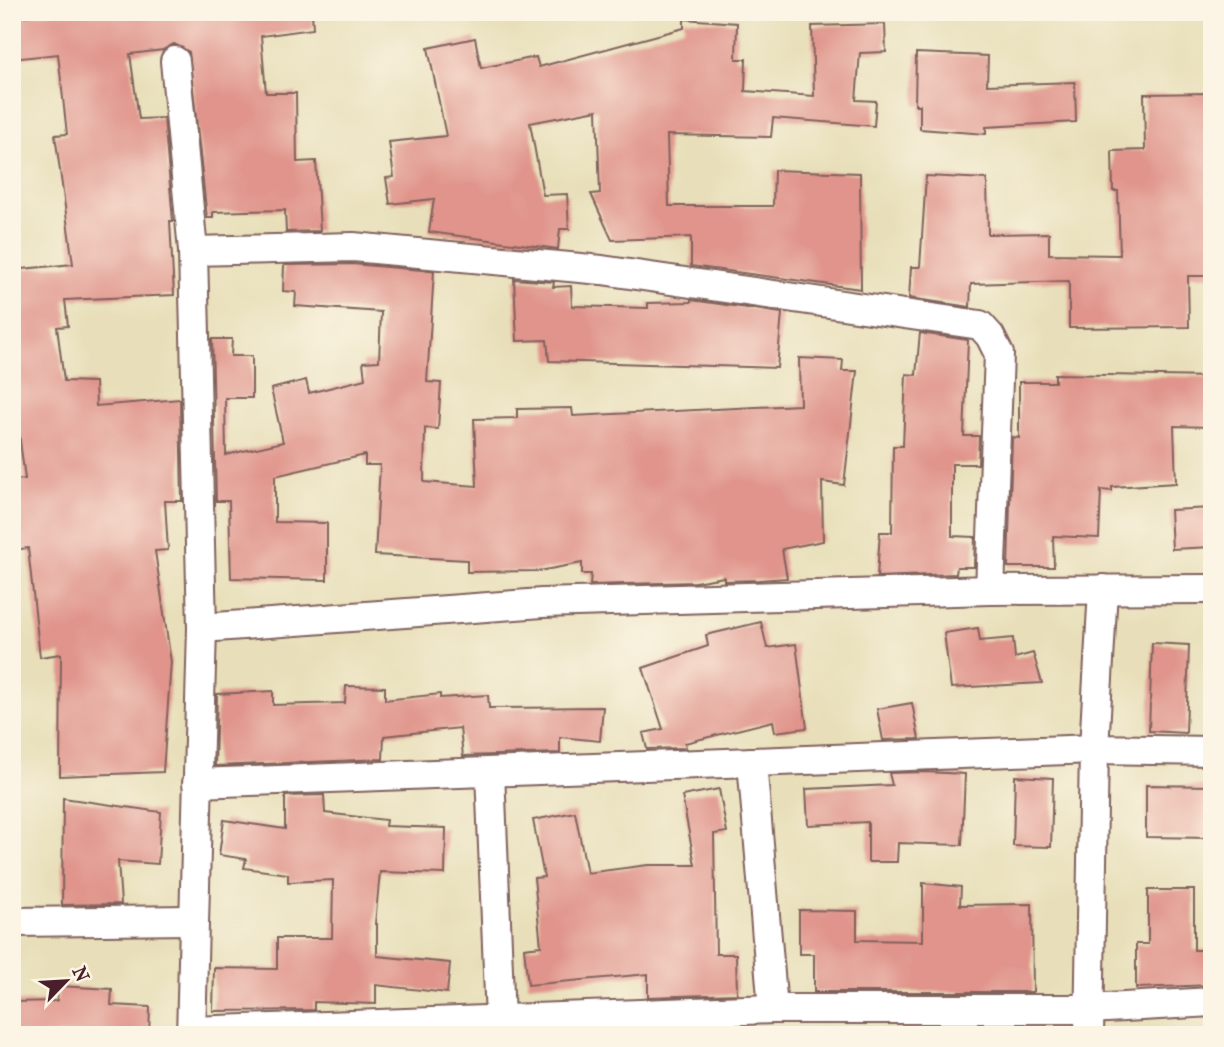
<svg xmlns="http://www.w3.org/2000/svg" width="1224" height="1047" font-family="'IM FELL French Canon',serif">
  <rect width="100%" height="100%" fill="#fcf5e5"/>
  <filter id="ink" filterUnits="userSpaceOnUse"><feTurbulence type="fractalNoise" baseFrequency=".0143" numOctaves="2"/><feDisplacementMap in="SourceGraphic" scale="14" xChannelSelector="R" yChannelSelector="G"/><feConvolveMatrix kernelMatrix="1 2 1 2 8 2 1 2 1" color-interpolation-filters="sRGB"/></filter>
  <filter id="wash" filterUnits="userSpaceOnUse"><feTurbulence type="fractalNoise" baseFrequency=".00686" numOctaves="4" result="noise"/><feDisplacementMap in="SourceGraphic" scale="28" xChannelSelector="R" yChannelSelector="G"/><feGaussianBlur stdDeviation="1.57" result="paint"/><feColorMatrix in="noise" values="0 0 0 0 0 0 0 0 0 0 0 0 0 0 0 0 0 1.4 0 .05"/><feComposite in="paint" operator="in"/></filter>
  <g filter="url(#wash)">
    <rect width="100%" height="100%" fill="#e8dfba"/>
    <g id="blocks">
      <g fill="#e0948b">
        <path d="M50,12H312L313,29L261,36L266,93H296L297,162L316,161L320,231L286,232L285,210L213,212V218H207L189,52L174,44L163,50L130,54L139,119L164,118L173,221H170L174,295L65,300L68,326L57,327L64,381L95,382L96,406L180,399L182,501H165L168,550L155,551L171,662L163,772L60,776L61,654L40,657L28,548L12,550V480L25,479L12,379V270L73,264L55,135L67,134L58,54L12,59V18Z"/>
        <path d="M684,19L737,23L736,59H746L745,91L814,96L812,26L885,24L886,52L860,53L856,100L876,101L874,126L773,118L771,137L667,135L669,206H773L774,170L860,173L861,289L691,266V237L612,240L591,194L600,193L597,110L530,123L543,195L567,194L569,229H560L558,249L429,232L434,199L390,204L386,178L394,177L389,142L446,136L428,48L475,38L481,68L536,57L539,67L684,28Z"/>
        <path d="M916,53L988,56L987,85L1075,82L1076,122L986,127V134L920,129V105H915Z"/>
        <path d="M1212,93V276H1188L1189,327L1069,328V281L971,284L970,307L909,298L911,267H920L926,176L987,179L988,234L1049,233V254L1120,255L1118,191H1113L1112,151L1145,150L1144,94Z"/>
        <path d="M352,264L434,271L427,382L441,383L438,429L425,428L424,482L477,486L474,419L517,418V409L572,408L573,416L800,405L799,358L843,360L842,371H857L844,485L822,482L823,541L782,549L787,578L759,580L724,581V577L695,582L590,585L591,574H582V563L539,571L467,572V560L375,555L380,465H365V455L275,476V522L327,523V580L231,578L229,501H216L212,339H232L231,356H252V398H225L226,455L283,442L271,389L306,380L309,393L365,379L363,362L379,361L381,312L295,306L296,292L283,291L284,265Z"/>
        <path d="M514,279L554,282L553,287L571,286L572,306L648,308V303L691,302V300L782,313L777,368L549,361L547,340L517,341Z"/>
        <path d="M920,333L968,340L964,436H979L978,464H952V536L975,537L974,567H957L956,574L877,577L880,532H892L893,446H903L906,374L916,375Z"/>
        <path d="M1055,374L1212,377V427L1174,426L1176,483L1112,487V491L1101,490L1099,538L1053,536L1054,567H1008L1012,437L1019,438V382H1055Z"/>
        <path d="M1212,508V547L1172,549L1170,510Z"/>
        <path d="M761,622L767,648L796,644L807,728L775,732L773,721L685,743L686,748L647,749L643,733L663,729L643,668L708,646L706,635Z"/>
        <path d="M978,628L980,641L1013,638L1015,658L1033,653L1042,683L951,688L944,633Z"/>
        <path d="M1152,643L1189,645L1186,733L1149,731Z"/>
        <path d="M346,686L385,687V700L440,694V698L488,695L489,708L603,707L600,741L560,737V753L463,756L460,728L384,736L383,759L215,766L217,694L273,691V705L345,703Z"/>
        <path d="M912,703L919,739L883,740L877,709Z"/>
        <path d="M925,772L965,774L962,845L898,843L897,862H868V822L808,825L806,789L892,785L889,773Z"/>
        <path d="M1015,776L1053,778L1051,847L1013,846Z"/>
        <path d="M1146,785L1212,786V838L1146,837Z"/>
        <path d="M719,789L727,832L714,834L716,954H736L737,994L648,997V974L528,985L524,948L541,946L534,878L544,877L533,820L575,812L587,873L648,865H695L682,796Z"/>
        <path d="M324,795L325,813L386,820L385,826L446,828L445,874L380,872L375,924H377V956L450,963L447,993L376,985V1004L314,1002V1010L213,1011L214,968L277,969V938H332L333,880L288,882V874L244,868L246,859L219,855L224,820L285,829V796Z"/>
        <path d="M63,798L161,812L158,864L118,861L121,904L62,905Z"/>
        <path d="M923,883L961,887L960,905L1032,904L1033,992H814V954H799V910L857,911V940L923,941Z"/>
        <path d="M1148,890H1194V950H1210V985L1136,988V944H1148Z"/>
        <path d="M58,986L112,989L111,1005L150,1007L149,1035H12V1002L57,1001Z"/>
      </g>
    </g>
  </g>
  <g filter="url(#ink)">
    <use href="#blocks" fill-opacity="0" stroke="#81625d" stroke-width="2"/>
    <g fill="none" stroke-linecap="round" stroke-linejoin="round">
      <g stroke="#81625d" stroke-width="32">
        <g id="minor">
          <path d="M175,61L193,251L202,628L191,1035"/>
          <path d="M193,251L353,247L602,270L980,325L990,336L999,354L990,590"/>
          <path d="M202,628L542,603L990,590L1212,589"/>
          <path d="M752,762L773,1009"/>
          <path d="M490,772L500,1020"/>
          <path d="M197,783L1094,749L1212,751"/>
          <path d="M12,922L192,920"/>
          <path d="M192,1031L773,1009H1089L1212,1002"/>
          <path d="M1089,1035L1094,749L1103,589"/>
        </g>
      </g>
      <use href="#minor" stroke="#fff" stroke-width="28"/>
    </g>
  </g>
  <rect width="1224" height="1047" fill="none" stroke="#fcf5e5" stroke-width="42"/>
  <g transform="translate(66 981) rotate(65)" stroke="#fcf5e5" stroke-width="5" paint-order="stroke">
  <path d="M0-5L12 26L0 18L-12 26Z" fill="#4a1f2b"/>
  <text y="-10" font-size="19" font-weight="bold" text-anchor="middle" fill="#4a1f2b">N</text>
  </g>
</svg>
